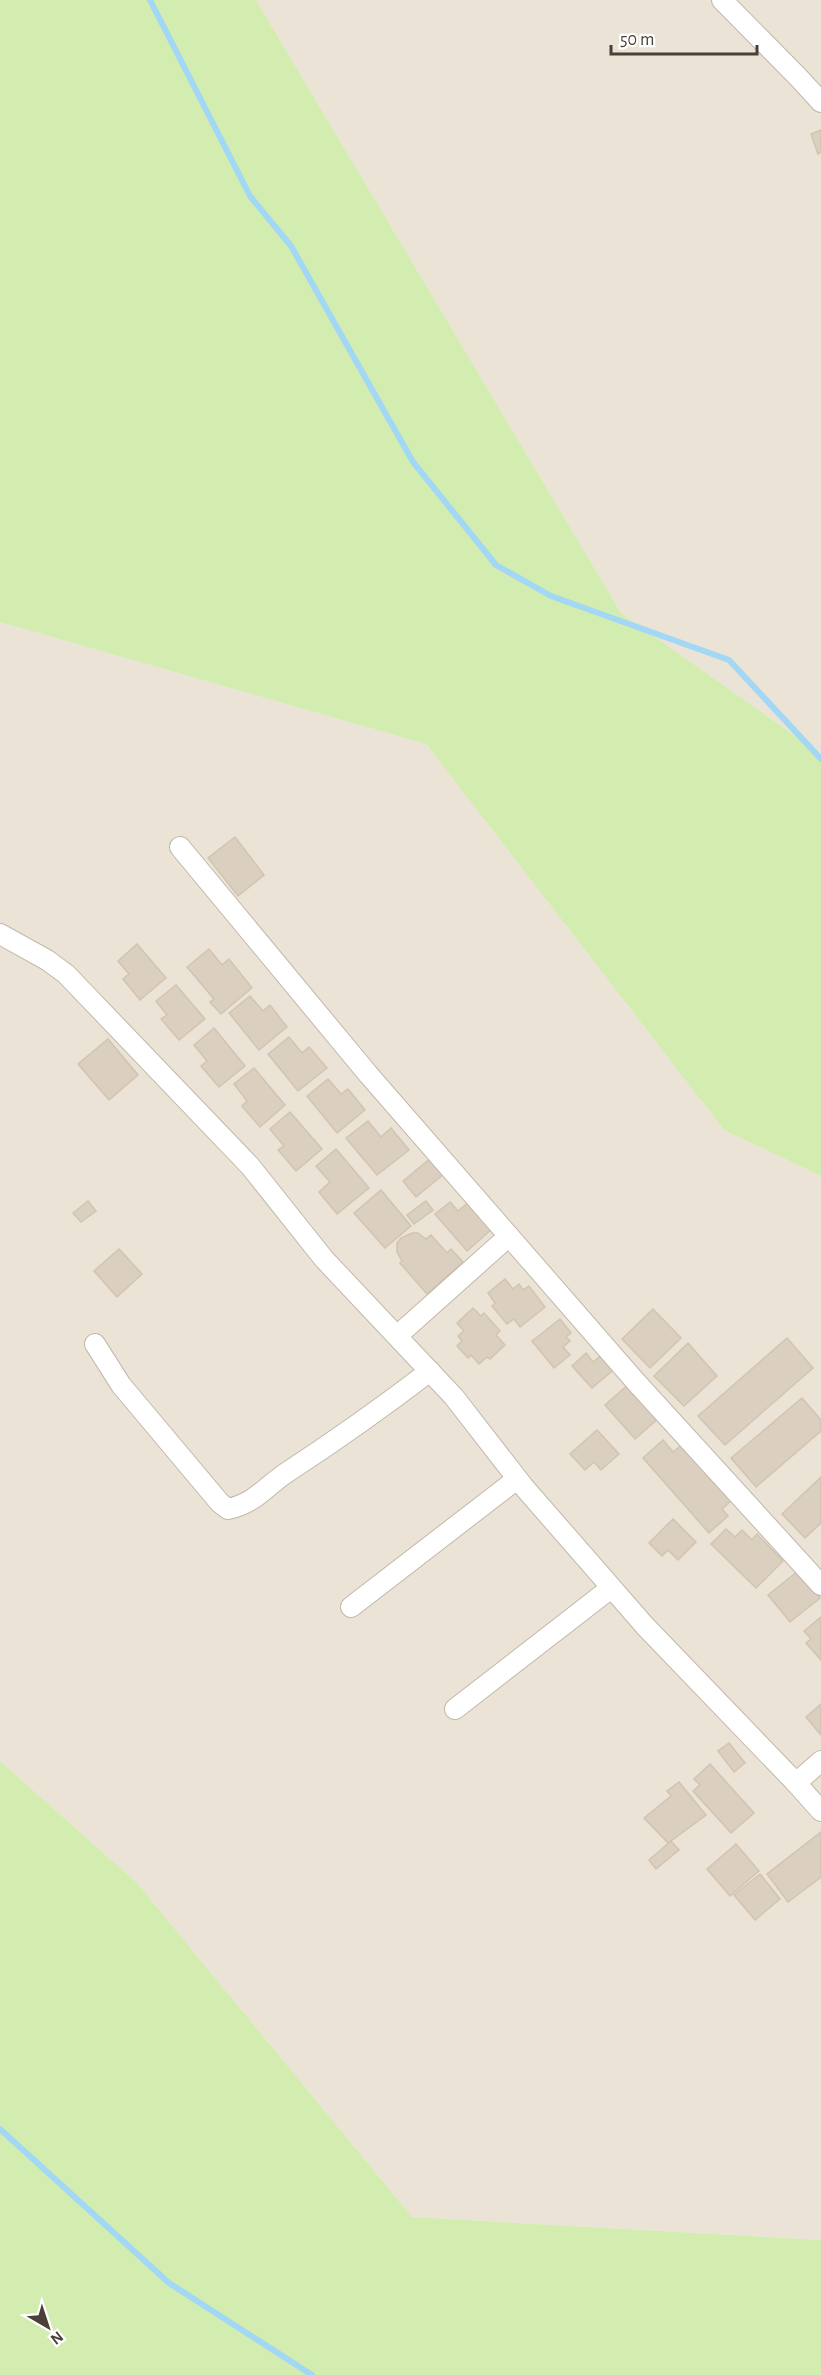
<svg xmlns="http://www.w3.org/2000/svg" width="821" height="2375" font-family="'Alegreya Sans',sans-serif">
  <rect width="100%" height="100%" fill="#f5f1e9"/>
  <g fill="#eae3d6">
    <path d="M256,0H821V754L621,613Z"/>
    <path d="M0,622L426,744L724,1130L821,1176V2240L412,2217L136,1882L0,1761Z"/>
  </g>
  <g fill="#d3ecaf">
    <path d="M0,0H256L621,613L821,754V1176L724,1130L426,744L0,622Z"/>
    <path d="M0,1761L136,1882L412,2217L821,2240V2375H0Z"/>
  </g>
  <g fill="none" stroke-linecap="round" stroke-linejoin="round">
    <g stroke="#a2d7f5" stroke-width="6">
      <path d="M150,0L250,196L291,246L413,462L496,565L551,596L729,660L821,759"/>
      <path d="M0,2129L169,2283L312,2375"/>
    </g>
  </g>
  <g fill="#dbcfc0" stroke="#d3c4b0" stroke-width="1.5">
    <path d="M821,130V152L818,154L811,134Z"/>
    <path d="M235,837L264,875L238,896L208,858Z"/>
    <path d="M137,944L166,978L140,1000L123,979L129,974L118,961Z"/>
    <path d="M209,949L222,965L229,959L252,988L221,1014L210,1002L214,999L187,967Z"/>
    <path d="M176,985L205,1019L179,1040L161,1019L167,1015L156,1001Z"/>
    <path d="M250,996L263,1011L270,1005L287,1027L259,1050L229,1013Z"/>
    <path d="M214,1028L245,1066L219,1087L201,1066L207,1061L194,1045Z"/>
    <path d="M289,1037L302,1053L309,1047L327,1068L298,1091L268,1054Z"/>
    <path d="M108,1039L138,1075L109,1100L78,1064Z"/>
    <path d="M254,1068L285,1105L260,1127L242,1106L247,1101L234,1084Z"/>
    <path d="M328,1079L341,1094L348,1089L365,1110L337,1133L307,1096Z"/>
    <path d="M290,1112L322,1149L296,1171L278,1150L284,1146L270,1129Z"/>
    <path d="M368,1121L381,1137L391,1128L409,1150L377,1175L346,1138Z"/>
    <path d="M336,1149L369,1188L337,1214L319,1192L330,1182L316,1166Z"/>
    <path d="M431,1158L445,1173L416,1197L403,1181Z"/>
    <path d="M381,1190L411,1226L385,1248L354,1213Z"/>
    <path d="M88,1201L96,1211L81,1222L73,1213Z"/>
    <path d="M426,1201L433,1210L414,1224L407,1215Z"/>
    <path d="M450,1202L458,1211L469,1202L492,1229L467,1251L435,1214Z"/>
    <path d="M412,1233H418L426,1239L431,1235L447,1253L451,1249L463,1262L427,1294L400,1263L402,1261L397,1252V1243L401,1238Z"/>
    <path d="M119,1249L142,1274L117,1297L94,1271Z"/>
    <path d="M505,1279L513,1289L519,1284L523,1290L529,1286L545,1307L520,1327L514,1319L507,1324L492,1306L495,1303L488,1293Z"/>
    <path d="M473,1308L481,1316L484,1313L500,1331L496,1335L505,1345L490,1359L487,1357L479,1364L471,1355L468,1358L457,1346L462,1341L458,1336L464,1331L457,1323Z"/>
    <path d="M653,1309L681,1338L650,1368L622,1339Z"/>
    <path d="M560,1319L571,1333L566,1337L570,1341L563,1347L570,1355L554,1368L532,1341Z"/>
    <path d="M787,1338L813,1368L725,1445L698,1416Z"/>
    <path d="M688,1343L717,1376L684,1406L654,1376Z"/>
    <path d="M586,1353L593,1362L604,1353L617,1367L592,1388L572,1366Z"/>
    <path d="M630,1383L660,1417L635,1439L605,1405Z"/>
    <path d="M802,1398L821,1420V1431L756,1487L731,1458Z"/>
    <path d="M597,1430L619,1454L601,1470L594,1462L585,1470L570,1454Z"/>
    <path d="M663,1440L673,1452L684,1443L733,1499L722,1509L728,1516L709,1533L643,1458Z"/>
    <path d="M821,1477V1523L805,1538L782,1514Z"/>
    <path d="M673,1519L696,1542L678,1560L668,1550L662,1556L649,1543Z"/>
    <path d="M726,1529L735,1537L742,1530L752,1540L757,1534L783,1561L756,1588L711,1544Z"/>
    <path d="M798,1571L820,1598L790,1622L768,1595Z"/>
    <path d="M821,1617V1660L806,1643L811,1639L804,1631Z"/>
    <path d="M821,1704V1735L806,1717Z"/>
    <path d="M729,1743L745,1763L734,1772L718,1751Z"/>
    <path d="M710,1764L754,1813L731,1833L693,1791L700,1785L694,1779Z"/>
    <path d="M679,1782L706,1815L668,1843L644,1818L671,1796L667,1791Z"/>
    <path d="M821,1832V1877L788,1902L767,1874Z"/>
    <path d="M671,1841L679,1850L656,1869L649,1860Z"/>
    <path d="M736,1844L759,1871L730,1896L707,1869Z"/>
    <path d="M760,1874L780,1899L755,1920L734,1895Z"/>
  </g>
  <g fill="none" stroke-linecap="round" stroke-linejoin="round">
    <g stroke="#c2b8aa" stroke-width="22">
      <g id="minor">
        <path d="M722,0L798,77L821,102"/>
        <path d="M180,847L368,1074L636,1382L821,1585"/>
        <path d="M0,934L47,960L66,974L250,1166L324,1259L454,1397L523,1486L645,1626L796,1783"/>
        <path d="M397,1336L509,1236"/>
        <path d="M95,1344L121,1385L220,1503L228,1509C255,1503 264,1488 286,1473C335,1441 383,1407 430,1371"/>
        <path d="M351,1607L517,1479"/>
        <path d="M455,1709L611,1588"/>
        <path d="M821,1761L796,1783L821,1811"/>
      </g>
    </g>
    <use href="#minor" stroke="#fff" stroke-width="20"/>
  </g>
  <g transform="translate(48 2327) rotate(141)" stroke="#ffffff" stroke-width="4.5" paint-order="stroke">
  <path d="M0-4.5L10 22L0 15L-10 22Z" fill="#4a4136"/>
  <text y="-9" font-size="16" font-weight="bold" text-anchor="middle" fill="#4a4136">N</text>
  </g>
  <path d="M611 45v9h146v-9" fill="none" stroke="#4a4136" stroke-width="3"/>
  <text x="620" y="45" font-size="18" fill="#4a4136" stroke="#ffffff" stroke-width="4.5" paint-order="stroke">50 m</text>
</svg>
